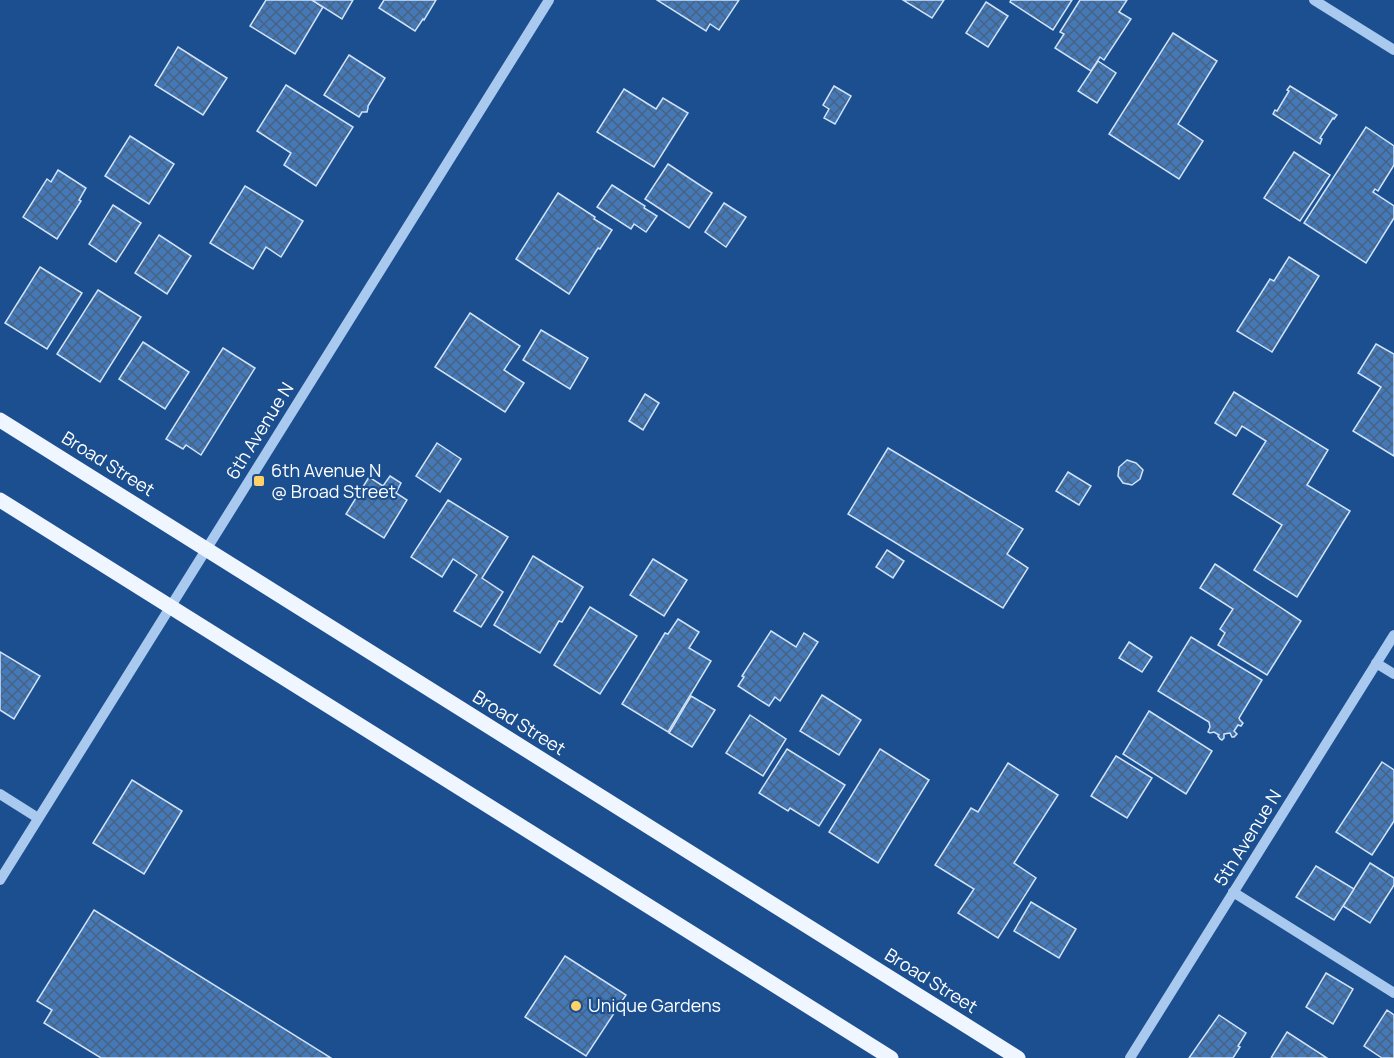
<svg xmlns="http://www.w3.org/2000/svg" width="1394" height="1058" font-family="Manrope,sans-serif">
  <defs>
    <pattern id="building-cross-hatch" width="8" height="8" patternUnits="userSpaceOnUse" patternTransform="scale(1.5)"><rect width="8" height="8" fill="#4478b7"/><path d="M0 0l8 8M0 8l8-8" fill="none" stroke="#486282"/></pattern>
  </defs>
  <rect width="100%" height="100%" fill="#1b4f8f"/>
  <g fill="url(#building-cross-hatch)" stroke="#cfe3fa" stroke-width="1.5">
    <path d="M266,0H312L323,7L295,54L250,26Z"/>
    <path d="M312,0H353L342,19Z"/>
    <path d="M384,0H436L424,20L423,19L415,31L379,8Z"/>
    <path d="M657,0H739L719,30L710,24L706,31Z"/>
    <path d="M903,0H944L932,18Z"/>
    <path d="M1011,0H1072L1053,30L1010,2Z"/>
    <path d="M1080,0H1127L1119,12L1131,19L1104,60L1100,57L1091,71L1055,48L1064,34L1060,32Z"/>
    <path d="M986,2L1008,16L988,47L966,33Z"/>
    <path d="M1173,33L1217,61L1178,124L1203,141L1179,179L1109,134Z"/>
    <path d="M178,47L227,78L203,115L155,85Z"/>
    <path d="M349,55L385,78L368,106V108L367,112H362L359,117L324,95Z"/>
    <path d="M1098,61L1116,73L1097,103L1078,91Z"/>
    <path d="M286,85L353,127L316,186L284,165L291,153L257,131Z"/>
    <path d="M834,86L851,96L835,124L824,118L829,109L823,105Z"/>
    <path d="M1290,86L1337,115L1334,119L1333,118L1320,138L1322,139L1320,144L1273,114L1275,110L1277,111L1289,91L1287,90Z"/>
    <path d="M624,89L656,109L663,98L688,113L654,167L597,132Z"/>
    <path d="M1366,127L1394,146V165L1378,191L1375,189L1373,192L1394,206V218L1366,263L1304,223Z"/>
    <path d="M130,136L174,164L149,204L105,176Z"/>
    <path d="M1294,152L1330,175L1300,221L1264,198Z"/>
    <path d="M668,164L712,193L689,228L645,199Z"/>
    <path d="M58,170L86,188L79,200L81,201L57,239L23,217L47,179L51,182Z"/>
    <path d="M612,185L645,206L644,208L657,216L646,232L634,224L631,229L597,207Z"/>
    <path d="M245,186L303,221L281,257L266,247L253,269L210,243Z"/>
    <path d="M558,193L595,217L594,219L612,230L600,249L598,248L569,294L516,259Z"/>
    <path d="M724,203L746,217L726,247L705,232Z"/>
    <path d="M113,205L141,223L116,262L89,244Z"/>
    <path d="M159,235L191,256L167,294L135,273Z"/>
    <path d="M1289,257L1319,276L1272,352L1237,331L1270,279L1274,281Z"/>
    <path d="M40,267L82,293L47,349L5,323Z"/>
    <path d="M98,290L141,317L100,382L57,354Z"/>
    <path d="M470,313L520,346L504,370L524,383L505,412L435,367Z"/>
    <path d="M541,330L588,358L570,389L523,360Z"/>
    <path d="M143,342L189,372L165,409L119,379Z"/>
    <path d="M1376,344L1394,354V456L1353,431L1381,387L1358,373Z"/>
    <path d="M223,348L255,368L201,455L186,445L183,449L166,439Z"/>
    <path d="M1234,392L1328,450L1307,485L1350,511L1297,597L1254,570L1282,525L1233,494L1266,441L1242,426L1236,436L1215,423Z"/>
    <path d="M645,394L659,403L643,430L629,421Z"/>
    <path d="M437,443L461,459L440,492L416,476Z"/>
    <path d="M888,448L1023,529L1007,554L1028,568L1003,608L848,514Z"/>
    <path d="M1127,460L1136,463L1143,470L1140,479L1132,485L1123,483L1118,476L1119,467Z"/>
    <path d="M1068,472L1091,486L1079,505L1056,491Z"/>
    <path d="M390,476L401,483L396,493L407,500L384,538L346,514L369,477L383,486Z"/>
    <path d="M448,500L508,537L482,578L503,592L481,627L454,611L477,575L453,559L442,577L411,557Z"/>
    <path d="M887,550L904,561L893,578L876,567Z"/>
    <path d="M533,556L583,587L562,622L559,621L540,653L494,625Z"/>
    <path d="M653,559L687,580L664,616L630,595Z"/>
    <path d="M1215,564L1301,621L1267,675L1218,645L1225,633L1220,629L1233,609L1200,588Z"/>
    <path d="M590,607L637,636L600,694L554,665Z"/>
    <path d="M678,619L699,632L689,648L711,661L668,732L622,704L665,633L668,634Z"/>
    <path d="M771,631L796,647L804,633L818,642L780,701L775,697L769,706L738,686L744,677L742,676Z"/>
    <path d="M1191,637L1262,680L1239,718L1240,720L1243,723L1241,726L1238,725L1234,731L1237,734L1234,737H1232L1230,733L1224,734V738L1222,740L1220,739L1218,736L1219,735L1214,732L1210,733L1208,732L1210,727L1209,722L1158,691Z"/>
    <path d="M1129,642L1152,657L1142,672L1119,658Z"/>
    <path d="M0,652L40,676L14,719L0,710Z"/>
    <path d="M822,695L861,720L839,755L800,731Z"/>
    <path d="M691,696L715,710L692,747L669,733Z"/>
    <path d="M1149,711L1212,751L1186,794L1123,754Z"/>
    <path d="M750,715L786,739L763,776L726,753Z"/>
    <path d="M787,749L845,785L819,826L790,808L788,811L759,793Z"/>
    <path d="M880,749L929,780L878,863L829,832Z"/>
    <path d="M1116,756L1152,778L1127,818L1091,796Z"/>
    <path d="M1382,762L1394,770V821L1372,855L1336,832Z"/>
    <path d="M1008,763L1058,795L1014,863L1036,878L998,938L958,913L974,889L935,865L971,808L978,812Z"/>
    <path d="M132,780L182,811L144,874L93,843Z"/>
    <path d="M1370,863L1394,878V885L1370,923L1343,906Z"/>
    <path d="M1316,866L1354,889L1334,920L1296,897Z"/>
    <path d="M1031,902L1076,929L1059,958L1014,931Z"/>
    <path d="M94,910L331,1058H101L44,1023L52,1010L37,1001Z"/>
    <path d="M565,956L626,995L586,1056L525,1017Z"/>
    <path d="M1326,973L1353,989L1333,1024L1306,1007Z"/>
    <path d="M1387,1010L1394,1015V1058H1382L1364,1046Z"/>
    <path d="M1219,1015L1246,1033L1238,1046L1240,1047L1233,1058H1189Z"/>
    <path d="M1287,1032L1327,1058H1271Z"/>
  </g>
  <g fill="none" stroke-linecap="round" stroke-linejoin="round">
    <g stroke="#a9c9ee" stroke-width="10">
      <path d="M1314,0L1394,50"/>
      <path d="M1376,663L1394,674"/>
      <path d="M0,794L38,818"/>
      <path d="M0,880L549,0"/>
      <path d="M1233,892L1394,993"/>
      <path d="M1130,1058L1394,635"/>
    </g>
    <g stroke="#f0f6ff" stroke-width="15">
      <path d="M0,420L1018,1058"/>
      <path d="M0,500L891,1058"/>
    </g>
  </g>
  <g fill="#ffd166" stroke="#1b4f8f" stroke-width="2">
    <rect x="253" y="475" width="12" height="12" rx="3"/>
    <circle cx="576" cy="1006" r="6"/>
  </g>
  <g text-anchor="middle" stroke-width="4.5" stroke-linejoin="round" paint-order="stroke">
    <g font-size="18" fill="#fff" stroke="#1b4f8f">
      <text transform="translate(260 431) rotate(-58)" y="6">6th Avenue N</text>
      <text transform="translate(108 464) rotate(32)" y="6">Broad Street</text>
      <text transform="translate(519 723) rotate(32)" y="6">Broad Street</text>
      <text transform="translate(1248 838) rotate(-58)" y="6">5th Avenue N</text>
      <text transform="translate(931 981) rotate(32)" y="6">Broad Street</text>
    </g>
    <g font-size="18" fill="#fff" stroke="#1b4f8f" text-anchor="start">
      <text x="271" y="477">6th Avenue N<tspan x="271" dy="21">@ Broad Street</tspan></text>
      <text x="588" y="1012">Unique Gardens</text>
    </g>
  </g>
</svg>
